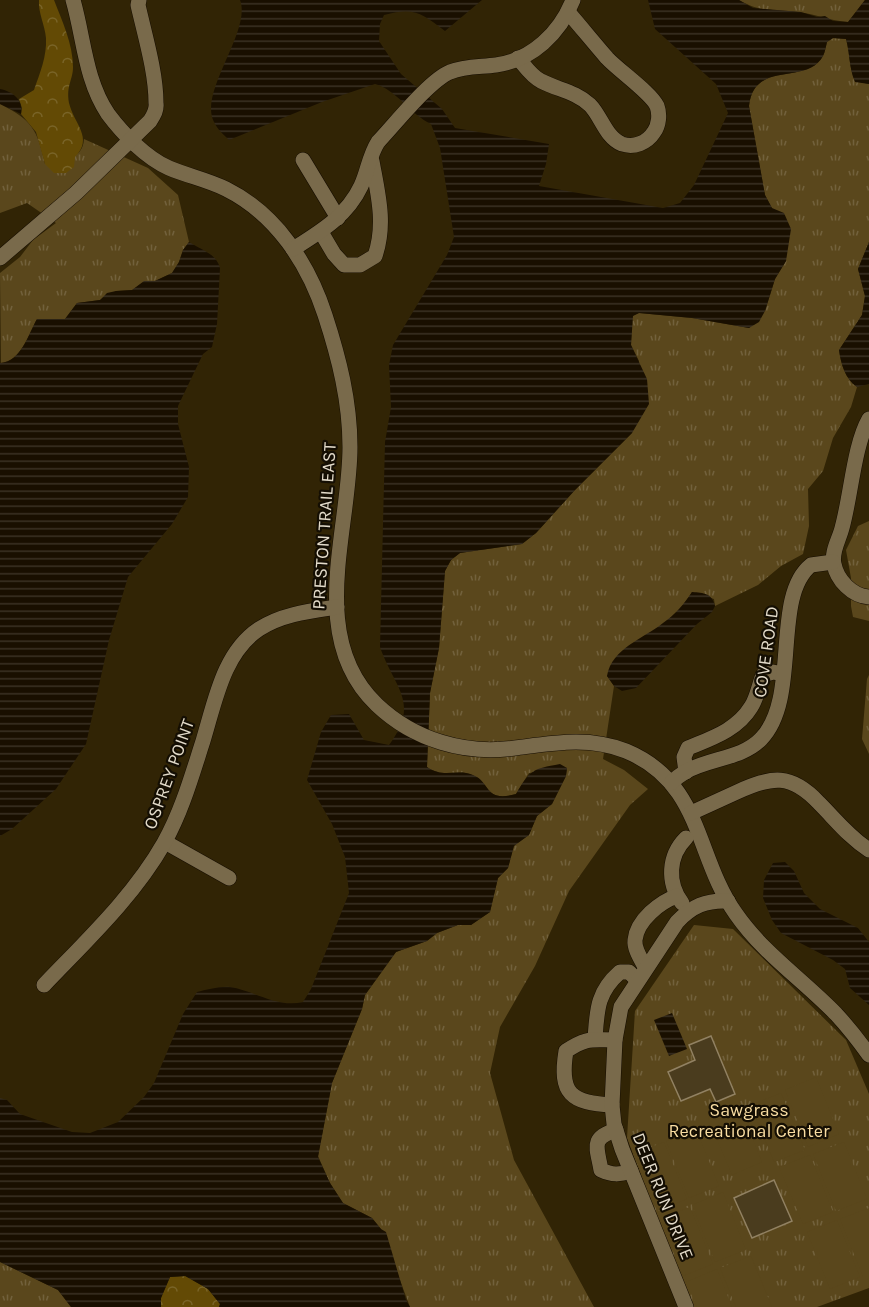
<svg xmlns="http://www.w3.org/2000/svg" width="869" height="1307" font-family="Karla,sans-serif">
  <defs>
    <pattern id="grass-tufts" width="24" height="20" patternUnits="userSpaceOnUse" patternTransform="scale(1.5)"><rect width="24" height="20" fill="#5a471c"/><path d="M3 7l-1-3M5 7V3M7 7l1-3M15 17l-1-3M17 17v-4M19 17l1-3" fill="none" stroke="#72613c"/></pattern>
    <pattern id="forest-crowns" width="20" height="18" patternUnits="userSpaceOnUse" patternTransform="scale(1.5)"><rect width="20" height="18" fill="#634a05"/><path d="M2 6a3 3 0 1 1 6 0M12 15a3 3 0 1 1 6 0" fill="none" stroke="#796428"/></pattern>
    <pattern id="water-rules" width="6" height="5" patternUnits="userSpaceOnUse" patternTransform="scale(1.5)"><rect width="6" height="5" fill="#190f00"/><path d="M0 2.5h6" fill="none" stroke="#3a3124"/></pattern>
  </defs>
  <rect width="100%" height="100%" fill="#312405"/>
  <g fill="url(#grass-tufts)">
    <path d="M739,0H865L848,22C830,21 816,14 798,12C775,9 761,13 739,0Z"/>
    <path d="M833,38L846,39C850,53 849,68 855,81L869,84V242L858,269L865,296L862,315L839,350C841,364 845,378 857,387L851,407L833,438L823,471L808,489L809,526L803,554L781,566L758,585L715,606L714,599L692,592L682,607L607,676L614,686L603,759L624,770L648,789L630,805L569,891L535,966L500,1027L490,1073L514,1160L594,1307H410L381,1229L372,1218L343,1203L330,1183L318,1156L332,1083L362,1009L365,995L396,952L427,941L437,933L458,925H471L490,912L498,878L508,868L514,845L529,835L537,816L552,804L566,776L567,768L529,773L516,794C484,803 491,782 472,775C457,768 444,779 427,767L430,693L439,648L445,571L451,560L460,553L522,544L536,533L575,490L632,433L639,361L631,345L632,316L639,313L692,318L749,328L765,311L775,279L786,261L772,208L765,195L749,106C754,59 807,86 823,56C825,52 826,46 827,42Z"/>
    <path d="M0,104C32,120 37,129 45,164C62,160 83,160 84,139L148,168L178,195L189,242L183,250L179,262L172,273L155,281L144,282L132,290L116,291L100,300L77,303L65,319H37C28,335 21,361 1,363L0,273L20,257L33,240L56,223L27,203L0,213Z"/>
    <path d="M869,521V621L853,617L851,606V578L846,550L858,526Z"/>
    <path d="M869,675V754L862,739L867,679Z"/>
    <path d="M694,925L733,929L846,1040L869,1094V1288L817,1307H690L627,1138L635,1011Z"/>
    <path d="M0,1262L58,1290L71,1307H0Z"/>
  </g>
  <g fill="url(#forest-crowns)">
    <path d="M39,0H54C62,21 73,44 73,67C73,80 66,85 69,103C74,124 94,138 75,157L74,167L66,173H54L45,164L36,132L21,114L22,108L19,99L34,90C40,73 47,56 46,38C45,25 38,13 39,0Z"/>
    <path d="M186,1276L208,1289L220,1304L219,1307H161V1298L170,1277Z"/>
  </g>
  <g fill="#5a471c">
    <path d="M816,1077L839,1134L808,1147L785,1090Z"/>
    <path d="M781,1093L805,1150L774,1162L751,1105Z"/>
    <path d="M739,1105L762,1162L732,1175L708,1118Z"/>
    <path d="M696,1129L719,1186L689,1198L666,1141Z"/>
    <path d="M664,1142L687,1199L657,1211L633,1154Z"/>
    <path d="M844,1142L867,1199L836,1211L813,1154Z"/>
    <path d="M810,1155L833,1212L803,1224L779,1167Z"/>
    <path d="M723,1192L746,1250L715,1262L692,1205Z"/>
    <path d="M690,1207L713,1264L683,1276L660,1219Z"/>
    <path d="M869,1208V1274L863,1277L840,1219Z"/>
    <path d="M837,1220L860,1277L830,1289L807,1232Z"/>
    <path d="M751,1256L772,1307H736L720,1268Z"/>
    <path d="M717,1269L732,1307H697L686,1282Z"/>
  </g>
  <g fill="url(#water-rules)">
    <path d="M240,0H482L445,31C421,13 415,7 384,15L380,24L379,41L401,74L442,109L455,128L549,144L546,164L539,186L663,208L680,203L694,185L728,113L716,84L655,29L648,0H739L753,8L801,12L817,17L825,16L833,21L848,22L865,0H869V84L855,82C849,68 850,54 846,39L833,38L827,42C826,46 825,52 823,56C807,86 754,59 749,106L765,195L772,208L784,213L791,229L786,261L775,279L765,311L759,322L749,328L692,318L639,313L633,316L631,345L647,379L649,404L632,433L575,490L536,533L522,544L460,553L451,560L445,571L439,648L430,693L427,767C444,779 457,768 473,775C491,782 484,803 516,794C530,770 532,769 560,764L567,768L566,776L552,804L537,816L529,835L514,846L508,868L498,878L490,912L471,925H458L437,933L427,941L396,952L365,995L362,1009L332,1083L318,1157L330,1183L343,1203L372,1218L381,1229L386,1232L406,1300L410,1307H219L220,1304L208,1289L185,1276L170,1277L161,1298V1307H71L58,1290L0,1262V1098L7,1100L20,1114L72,1132L90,1133L118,1122L144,1097L154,1083L183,1014L197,992C206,990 220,986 230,987C255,991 277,1008 303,1002L311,989L349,893L345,857L332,824L307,780L321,732L331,715L349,714L364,740L389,745C421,702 394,688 380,647L385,442L391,407L389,365L393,345L447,255L454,237L440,148L431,124C410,114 397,90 375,84L322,102L229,140C224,135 217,129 214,122C198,92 252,31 240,0Z"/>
    <path d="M0,89C14,92 23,100 21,114L0,104Z"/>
    <path d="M189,242C201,250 216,253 220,268L217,324L212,347L203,354L178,406V424L189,467L188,497L172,524L128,577L109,640L86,744L56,789L12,829L0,836V363C21,362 28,335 37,319H65L77,303L100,300L107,293L116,291L132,290L144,281H155L172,273L179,262L183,250Z"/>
    <path d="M869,242V384L857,387C845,379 841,364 839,350L862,315L865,296L858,269Z"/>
    <path d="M692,592C704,593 712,593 715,606L712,612L697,624L636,688L622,691L614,686L607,676C612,648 643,639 663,623C675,615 684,604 692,592Z"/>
    <path d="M785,862L794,871L804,893L820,909L858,928L869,942V1005L850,988L845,969L833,960L781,933L772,920L763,898L764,880L773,863Z"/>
    <path d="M672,1013L687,1049L669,1056L654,1020Z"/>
  </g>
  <g fill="#4a3c1e" stroke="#918162" stroke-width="1.5">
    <path d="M711,1036L735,1094L716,1102L710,1089L681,1101L668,1072L695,1060L689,1045Z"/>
    <path d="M774,1180L792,1221L752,1238L734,1198Z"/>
  </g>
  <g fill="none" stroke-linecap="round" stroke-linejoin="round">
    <g stroke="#160d00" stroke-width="16">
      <g id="minor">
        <path d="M73,0C84,38 85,80 108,114C123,134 146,158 169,168C188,176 208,180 226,189C276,214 308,263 325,315C339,358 350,401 350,447C350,530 306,638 377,705C414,740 465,755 515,748C553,743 589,736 626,751C703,783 695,857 736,914C763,953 803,980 836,1014C848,1027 859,1041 869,1055"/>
        <path d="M518,58C525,66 531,76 541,81C558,90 575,91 590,105C601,116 606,138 622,144C634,148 647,143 654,132C659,125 660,114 657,106C651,93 618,70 607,58C594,43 581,27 568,12"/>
        <path d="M303,160L338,218"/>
        <path d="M321,232L334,254L344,265H360L375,256C386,224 378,194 372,161"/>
        <path d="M293,249C320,232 347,216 361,186C368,171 369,156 378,142C395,124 430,80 450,72C464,66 481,67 496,65C532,60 560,33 573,0"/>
        <path d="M0,258L76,193L150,121C154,115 157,110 156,103C156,72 145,36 138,5L139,0"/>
        <path d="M869,419C854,445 851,496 842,528C839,540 831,552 834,564C837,580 852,596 869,597"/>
        <path d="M686,772L684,757L688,748C712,738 737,730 751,707C757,698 759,685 763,675L773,672L783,674"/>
        <path d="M671,783C675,779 680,775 685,772C709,758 742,759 761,739C801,698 771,597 811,565L833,562"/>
        <path d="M691,813C706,806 722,799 737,792C772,776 791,773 819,803C836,820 849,837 869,850"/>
        <path d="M165,842L229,878"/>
        <path d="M682,903C667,883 668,856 686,838"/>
        <path d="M645,967C641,959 634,949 635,940C637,920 660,902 677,896"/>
        <path d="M44,985C86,941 134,896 164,843C182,811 192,775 203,741C215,702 223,653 259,629C282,614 310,611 337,607"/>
        <path d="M595,1039C597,1010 597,992 620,972H629L637,980"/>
        <path d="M612,1105C571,1103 559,1094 566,1051C587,1037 591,1040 615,1040"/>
        <path d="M616,1130C590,1138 597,1147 601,1170C612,1175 619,1175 631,1171"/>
        <path d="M686,1307L622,1149L614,1124L612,1105L615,1040L621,1007L677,922C692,906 706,900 728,901"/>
      </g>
    </g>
    <use href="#minor" stroke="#796a4b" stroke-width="15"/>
  </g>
  <g text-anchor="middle" stroke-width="4.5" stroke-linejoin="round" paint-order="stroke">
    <g font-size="18" fill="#e3dbca" stroke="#140e03">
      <text transform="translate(324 526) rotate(-86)" y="6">PRESTON TRAIL EAST</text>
      <text transform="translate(766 652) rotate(-82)" y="6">COVE ROAD</text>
      <text transform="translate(169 774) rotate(-70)" y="6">OSPREY POINT</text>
      <text transform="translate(663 1196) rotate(68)" y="6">DEER RUN DRIVE</text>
    </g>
    <g font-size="18" fill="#f9dda2" stroke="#140e03">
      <text x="749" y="1116">Sawgrass<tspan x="749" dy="21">Recreational Center</tspan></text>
    </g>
  </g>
</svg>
